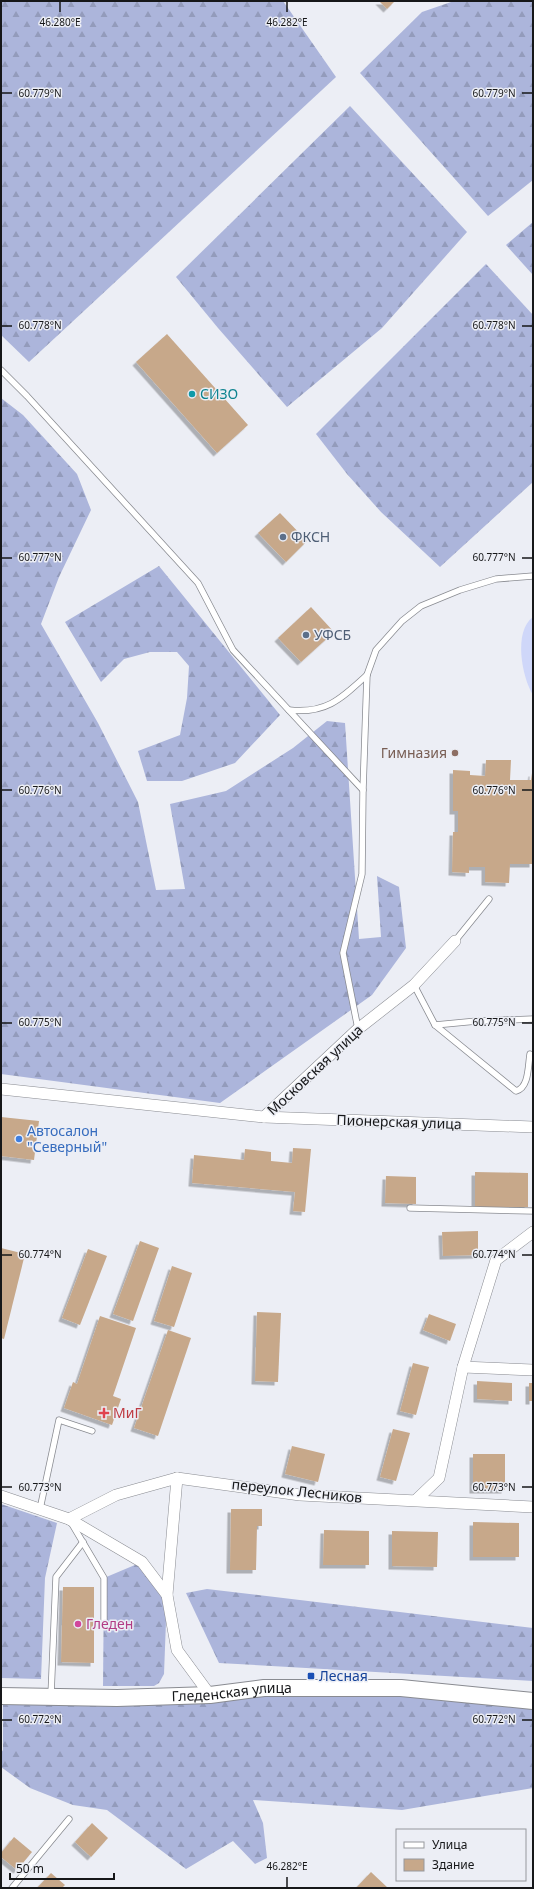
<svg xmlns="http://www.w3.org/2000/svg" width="534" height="1889" font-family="'Noto Sans',sans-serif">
  <defs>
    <pattern id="forest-firs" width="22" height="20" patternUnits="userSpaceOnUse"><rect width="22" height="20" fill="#acb5db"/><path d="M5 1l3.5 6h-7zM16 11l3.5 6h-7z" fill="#939bbb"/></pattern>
    <filter id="shadow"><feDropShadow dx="-3.5" dy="3.5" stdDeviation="0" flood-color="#0004"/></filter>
  </defs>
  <rect width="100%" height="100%" fill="#eceef5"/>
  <path fill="#cfd7f9" d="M533,617V695C522,678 513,631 533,617Z"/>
  <g fill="url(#forest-firs)">
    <path d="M1,1H283L336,77L29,362L1,335Z"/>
    <path d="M454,1H533V180L488,216L360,73L422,12Z"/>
    <path d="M350,106L467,232L382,328L287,407L218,328L176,277Z"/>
    <path d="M533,222V275L506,245Z"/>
    <path d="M486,264L533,315V482L440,567L381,512L347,474L316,434Z"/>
    <path d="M1,398L23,415L77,474L91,510L59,577L41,624L98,723L138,802L156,890L185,889L170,804L226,791L293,748L327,721L345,723L359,939L381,937L377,876L399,887L406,948L372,995L220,1103L1,1074Z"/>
    <path d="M159,566L280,715L235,763L182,781H147L138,751L180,735L187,698L189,666L177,652H150L124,659L101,682L65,622Z"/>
    <path d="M1,1504L57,1523L45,1578L41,1679L1,1678Z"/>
    <path d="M142,1562L167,1595L164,1674L159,1683L154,1686H103L104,1578Z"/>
    <path d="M207,1589L533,1628V1681L219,1663L186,1593Z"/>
    <path d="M336,1688L533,1701V1788L402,1810L253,1800L263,1823L267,1858L255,1864L233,1841L186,1869L107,1810L73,1805L30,1788L1,1767V1753L3,1750V1696Z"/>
  </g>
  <g fill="#c7a88a" filter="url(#shadow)">
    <path d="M379,1H395L387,9Z"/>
    <path d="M167,334L248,425L217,453L136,362Z"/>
    <path d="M280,513L307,541L286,562L258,533Z"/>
    <path d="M311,607L334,632L301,662L278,638Z"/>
    <path d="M486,760H511L510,780H531L532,773H533V864H510L509,883L485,882V867H469V873L452,872L453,832H458V811H453V770L470,771V775L485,776Z"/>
    <path d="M1,1117L39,1121L34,1160L1,1156Z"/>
    <path d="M293,1148L311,1149L305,1212L293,1211L295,1192L192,1183L194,1155L244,1160L245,1149L271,1152V1161L292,1163Z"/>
    <path d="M475,1172L528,1173V1207H475Z"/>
    <path d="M386,1176L416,1177V1204L385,1203Z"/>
    <path d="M478,1231V1255L443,1256L442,1232Z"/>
    <path d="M140,1241L159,1248L133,1321L113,1314Z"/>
    <path d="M1,1248L25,1254L4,1339L1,1338Z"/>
    <path d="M88,1249L107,1256L80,1325L62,1318Z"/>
    <path d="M172,1266L192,1273L174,1327L154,1321Z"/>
    <path d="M257,1312L281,1313L278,1382L255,1381Z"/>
    <path d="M429,1314L456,1324L450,1341L423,1330Z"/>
    <path d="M100,1316L136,1328L113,1396L121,1399L112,1425L64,1408L73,1382L77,1384Z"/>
    <path d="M168,1330L191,1338L158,1436L134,1428Z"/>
    <path d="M413,1363L429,1367L416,1415L400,1411Z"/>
    <path d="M477,1381L512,1383V1401L477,1399Z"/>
    <rect x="529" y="1383" width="4" height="18"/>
    <path d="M393,1429L410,1433L396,1481L380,1477Z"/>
    <path d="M292,1446L325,1454L318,1482L285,1474Z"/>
    <rect x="473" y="1454" width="32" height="36"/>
    <path d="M231,1509H262V1526H257L256,1570H230Z"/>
    <path d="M473,1522L519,1523V1557H473Z"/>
    <path d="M324,1530L369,1531V1565H323Z"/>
    <path d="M392,1531L438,1532L437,1567L392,1566Z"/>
    <path d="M63,1587H94V1663L61,1662Z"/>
    <path d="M92,1823L108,1838L91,1857L75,1842Z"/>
    <path d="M14,1837L32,1852L17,1870L1,1857V1853Z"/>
    <path d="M371,1872L388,1888H356Z"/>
    <path d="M51,1873L65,1885L62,1888H37Z"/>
  </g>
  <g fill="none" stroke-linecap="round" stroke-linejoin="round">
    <g stroke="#898b91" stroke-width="7">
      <g id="service">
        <path d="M1,370L27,396L198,583L233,650L363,790L362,874L343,953L358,1029"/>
        <path d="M289,710C326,714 341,699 367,675"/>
        <path d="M363,790L367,675L376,650L402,621L421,606L460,590L496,579L533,576"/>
        <path d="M455,941L489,899"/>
        <path d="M414,985L435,1025L516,1091C529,1088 528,1066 530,1054L533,1055"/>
        <path d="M435,1025L477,1021L533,1019"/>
        <path d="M410,1208L533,1211"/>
        <path d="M40,1509L59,1420L92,1431"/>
        <path d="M72,1524L104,1578V1621"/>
        <path d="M51,1695L56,1577L83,1542"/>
        <path d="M12,1888L69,1819"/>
      </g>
    </g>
    <g stroke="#898b91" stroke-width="12">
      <g id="minor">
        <path d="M1,1089L264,1117L358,1029L414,985L455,941"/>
        <path d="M264,1117L533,1127"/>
        <path d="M463,1367L533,1370"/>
        <path d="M1,1496L69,1519L142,1562L167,1595L177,1650L210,1695"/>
        <path d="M416,1500L439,1478L463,1367L496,1260L533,1232"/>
        <path d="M69,1519L116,1495L177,1478L300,1495L533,1507"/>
        <path d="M167,1595L177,1478"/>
      </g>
    </g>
    <g stroke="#898b91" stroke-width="18">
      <g id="secondary">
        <path id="s1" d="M1,1696L117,1698L210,1695L264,1688H401L533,1701"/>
      </g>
    </g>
    <use href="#service" stroke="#fff" stroke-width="5.5"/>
    <use href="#minor" stroke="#fff" stroke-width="11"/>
    <use href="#secondary" stroke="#fff" stroke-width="16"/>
  </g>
  <path fill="none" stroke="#161719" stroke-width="1.5" d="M60,2V12M287,2V12M2,93H12M522,93H532M2,326H12M522,326H532M2,558H12M522,558H532M2,790H12M522,790H532M2,1023H12M522,1023H532M2,1255H12M522,1255H532M2,1487H12M522,1487H532M2,1720H12M522,1720H532M287,1877V1887"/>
  <circle fill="#0f9aa8" stroke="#eceef5" stroke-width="1.5" cx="192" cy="394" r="4"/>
  <g fill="#5c6f8a" stroke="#eceef5" stroke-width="1.5">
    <circle cx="283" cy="537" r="4"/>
    <circle cx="306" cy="635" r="4"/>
  </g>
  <circle fill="#8d6e63" stroke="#eceef5" stroke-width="1.5" cx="455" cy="753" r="4"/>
  <circle fill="#3f7fe0" stroke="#eceef5" stroke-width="1.5" cx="19" cy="1139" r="4"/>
  <path fill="#e0444e" stroke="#eceef5" stroke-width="1.5" d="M102 1407h4v4h4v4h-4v4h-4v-4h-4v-4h4z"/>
  <circle fill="#d1479c" stroke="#eceef5" stroke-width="1.5" cx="78" cy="1624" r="4"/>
  <rect fill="#1a4fb4" stroke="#eceef5" stroke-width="1.5" x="307" y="1672" width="8" height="8" rx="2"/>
  <g text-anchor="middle" stroke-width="3" stroke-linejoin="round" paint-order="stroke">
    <g font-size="14" fill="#0d838f" stroke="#eceef5" text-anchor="start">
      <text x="200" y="399">СИЗО</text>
    </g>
    <g font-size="14" fill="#4e5e75" stroke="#eceef5" text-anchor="start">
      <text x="291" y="542">ФКСН</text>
      <text x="314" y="640">УФСБ</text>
    </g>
    <g font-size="14" fill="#785e54" stroke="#eceef5" text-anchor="end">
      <text x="447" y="758">Гимназия</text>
    </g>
    <g font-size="14" fill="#161719" stroke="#eceef5">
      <text transform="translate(315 1070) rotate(-43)" y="5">Московская улица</text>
      <text transform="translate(399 1122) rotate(2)" y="5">Пионерская улица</text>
      <text transform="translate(297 1491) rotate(6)" y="5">переулок Лесников</text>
      <text dy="5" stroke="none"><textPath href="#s1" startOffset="231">Гледенская улица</textPath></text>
    </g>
    <g font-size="14" fill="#366cbe" stroke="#eceef5" text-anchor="start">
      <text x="27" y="1136">Автосалон<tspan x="27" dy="16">"Северный"</tspan></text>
    </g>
    <g font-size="14" fill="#be3a42" stroke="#eceef5" text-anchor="start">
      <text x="113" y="1418">МиГ</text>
    </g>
    <g font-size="14" fill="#b23c85" stroke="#eceef5" text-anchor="start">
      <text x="86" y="1629">Гледен</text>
    </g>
    <g font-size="14" fill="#164399" stroke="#eceef5" text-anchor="start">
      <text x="319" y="1681">Лесная</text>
    </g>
  </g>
  <g font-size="10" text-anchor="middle" fill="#161719" stroke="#eceef5" stroke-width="3" stroke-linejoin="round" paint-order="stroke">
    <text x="60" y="26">46.280°E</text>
    <text x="287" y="26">46.282°E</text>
    <text x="40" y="97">60.779°N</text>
    <text x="494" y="97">60.779°N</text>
    <text x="40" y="329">60.778°N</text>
    <text x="494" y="329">60.778°N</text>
    <text x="40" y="561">60.777°N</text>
    <text x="494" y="561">60.777°N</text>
    <text x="40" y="794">60.776°N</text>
    <text x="494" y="794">60.776°N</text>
    <text x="40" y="1026">60.775°N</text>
    <text x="494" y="1026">60.775°N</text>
    <text x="40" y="1258">60.774°N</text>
    <text x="494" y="1258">60.774°N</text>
    <text x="40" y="1491">60.773°N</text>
    <text x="494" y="1491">60.773°N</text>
    <text x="40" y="1723">60.772°N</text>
    <text x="494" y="1723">60.772°N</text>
    <text x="287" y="1870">46.282°E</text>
  </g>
  <rect width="534" height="1889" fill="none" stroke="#161719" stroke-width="4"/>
  <rect x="396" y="1829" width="130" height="52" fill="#eceef5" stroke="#96989d"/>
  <rect x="404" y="1842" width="20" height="6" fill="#ffffff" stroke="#96989d"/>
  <text x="432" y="1849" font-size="12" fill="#161719">Улица</text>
  <rect x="404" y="1859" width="20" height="12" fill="#c7a88a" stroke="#96989d"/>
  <text x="432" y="1869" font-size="12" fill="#161719">Здание</text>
  <path d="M10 1873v6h104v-6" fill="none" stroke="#161719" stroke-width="2"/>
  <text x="16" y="1873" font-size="12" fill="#161719" stroke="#eceef5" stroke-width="3" paint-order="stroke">50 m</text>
</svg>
